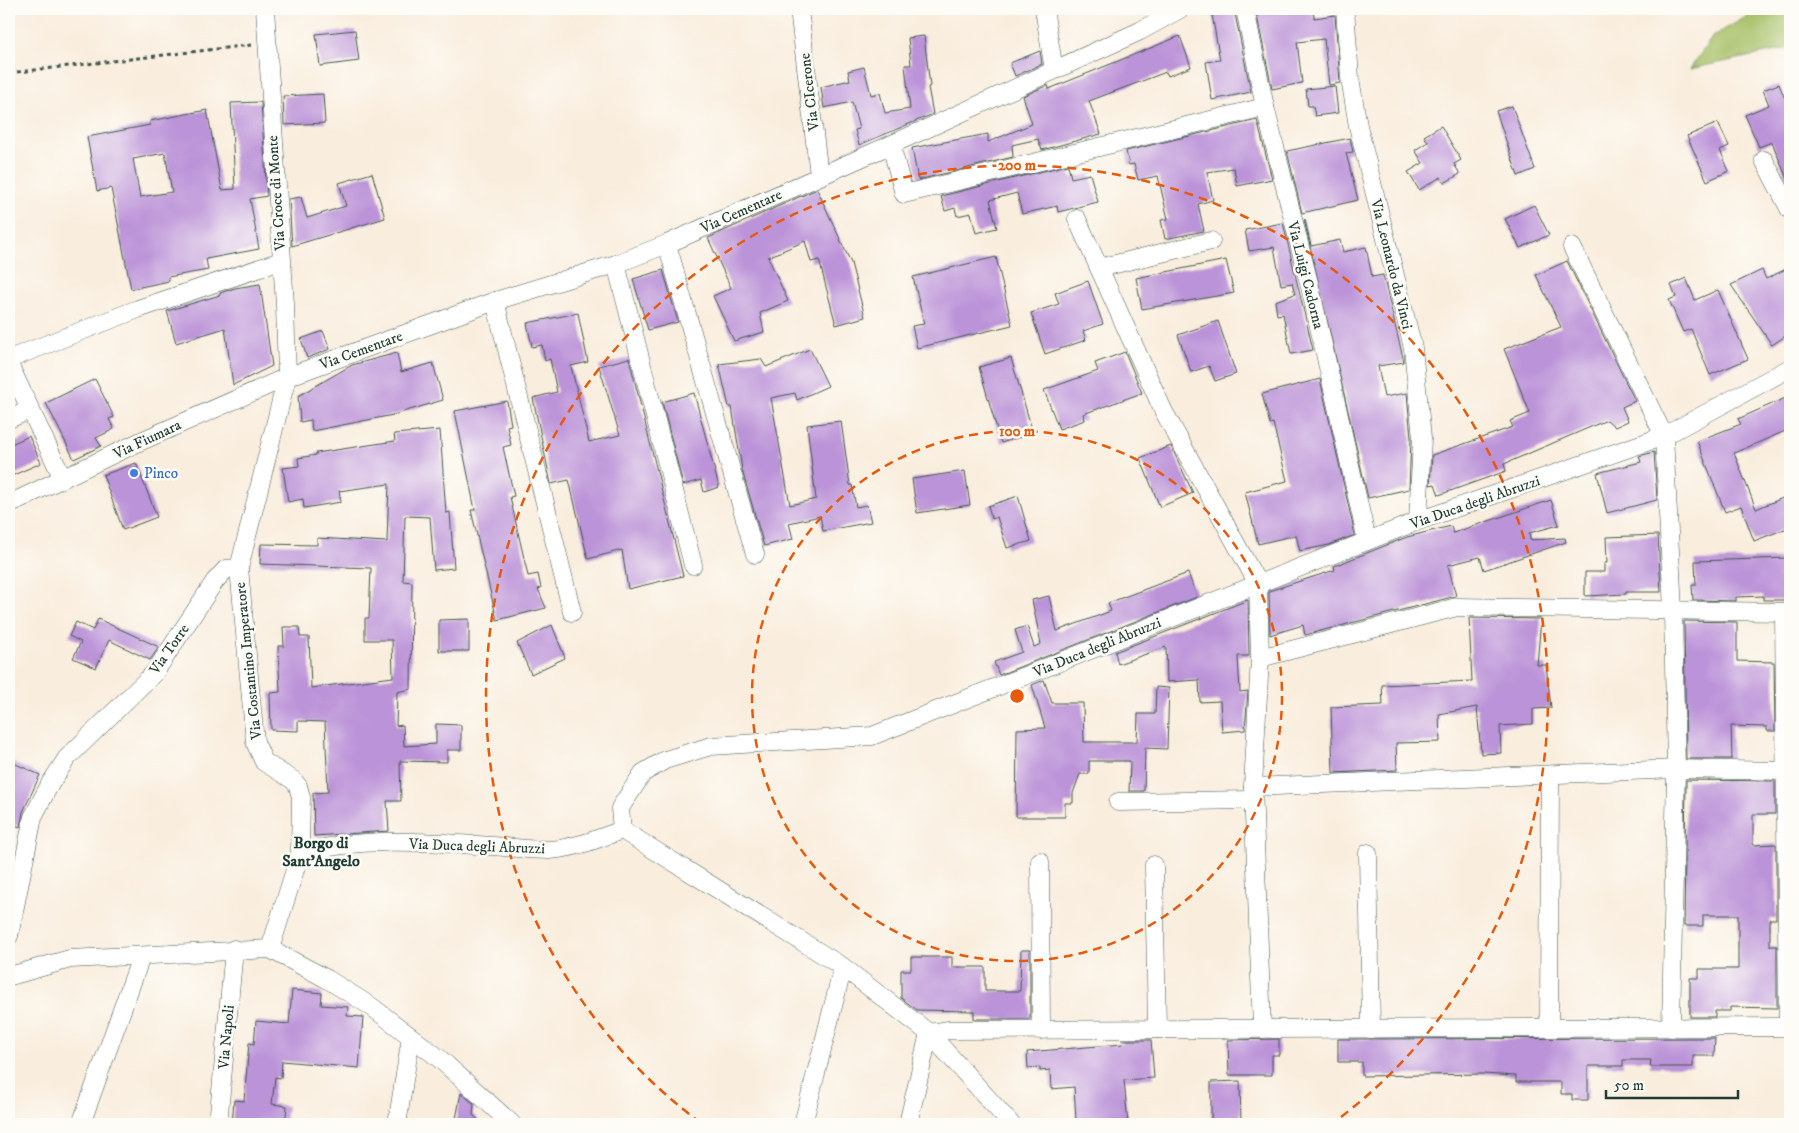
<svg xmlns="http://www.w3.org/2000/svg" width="1799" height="1133" font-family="'IM FELL DW Pica',serif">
  <rect width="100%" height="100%" fill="#fdfcf7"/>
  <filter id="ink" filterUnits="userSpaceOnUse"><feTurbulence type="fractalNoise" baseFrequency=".02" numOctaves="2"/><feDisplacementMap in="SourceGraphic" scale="10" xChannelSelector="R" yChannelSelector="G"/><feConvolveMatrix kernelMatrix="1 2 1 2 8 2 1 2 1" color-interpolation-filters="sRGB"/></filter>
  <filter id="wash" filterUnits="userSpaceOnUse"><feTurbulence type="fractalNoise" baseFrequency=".0096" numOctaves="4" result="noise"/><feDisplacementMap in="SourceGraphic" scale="20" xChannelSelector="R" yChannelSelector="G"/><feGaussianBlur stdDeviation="1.12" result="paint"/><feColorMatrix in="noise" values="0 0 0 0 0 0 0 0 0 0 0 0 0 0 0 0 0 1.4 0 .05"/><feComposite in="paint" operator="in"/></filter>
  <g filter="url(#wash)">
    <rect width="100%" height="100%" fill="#f9eddd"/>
    <path fill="#a6bf65" stroke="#627e4c" d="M1760,9H1790V48L1690,69L1713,36Z"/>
    <g id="blocks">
      <g fill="#bb93d8" fill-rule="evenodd">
        <path d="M1211,9H1234L1251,92L1212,100L1206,62L1220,60Z"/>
        <path d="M1278,9H1313L1314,18L1335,15L1340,83L1329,85L1324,39L1297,42L1302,83L1272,89L1256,11Z"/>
        <path d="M355,30L359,61L320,66L316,34Z"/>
        <path d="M924,36L930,86L928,87L933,114L859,145L855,130L859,129L852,102L824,108L821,87L850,80L848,71L864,67L871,95L880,93L885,113L910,109L905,65H911L908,38Z"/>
        <path d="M1180,36L1191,67L1168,76L1166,72L1089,101L1101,134L1042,150L1038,139L1012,145L1013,157L918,180L912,148L988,134V142L1032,124L1023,96L1048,85L1049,89Z"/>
        <path d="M1040,51L1042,64L1015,76L1010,63Z"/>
        <path d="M1779,84L1787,104L1790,102V186L1772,142L1759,147L1745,115L1769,105L1763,90Z"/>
        <path d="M1335,86L1338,113L1315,116L1313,106H1308L1306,89Z"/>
        <path d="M323,94L325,123L284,125L283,96Z"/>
        <path d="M261,102L267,196L250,199L259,249L206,259L208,270L168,277L169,281L131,289L111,188L97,191L87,137L150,125V121L207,110L222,190L235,189L231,103ZM165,153L172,192L140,197L133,159Z"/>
        <path d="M1512,106L1535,169L1518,176L1496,111Z"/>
        <path d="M1257,120L1272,179L1237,186L1234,168L1207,172L1213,200L1198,204L1204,231L1165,239L1161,220L1168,219L1158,176L1138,180L1134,164L1129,165L1126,151Z"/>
        <path d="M1718,123L1729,146L1720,150L1729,171L1707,181L1687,136Z"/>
        <path d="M1441,126L1461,160L1454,164L1460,174L1444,183L1441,177L1419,190L1408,172L1423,163L1415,150L1428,142L1424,136Z"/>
        <path d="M1350,138L1353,152L1346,153L1358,200L1302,213L1287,151Z"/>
        <path d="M1068,165L1071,178L1090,174L1098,202L1058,212L1057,206L1022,214L1017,193L990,200L997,228L976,233L971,213L957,216L955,208L945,211L941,196Z"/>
        <path d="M372,173L385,218L292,246L289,199L301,197L307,218L346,206L339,183Z"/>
        <path d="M817,189L851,263L865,317L836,325L819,260L811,262L805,241L768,257L788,301L760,313L764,332L734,341L713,296L731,288L708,238Z"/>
        <path d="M1534,205L1549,235L1520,248L1505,219Z"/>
        <path d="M1305,219L1311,246L1340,240L1343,252L1366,247L1372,277L1383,275L1404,362L1378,366L1384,397L1407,393L1411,438L1409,489L1368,498L1304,220Z"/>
        <path d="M1283,223L1313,350L1291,354L1283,314L1277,315L1275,301L1295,294L1292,283L1281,285L1274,247L1249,251L1245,230Z"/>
        <path d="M996,257L1012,325L917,348L912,326L924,324L913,277Z"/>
        <path d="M1226,260L1234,293L1142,309L1136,278Z"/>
        <path d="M1567,261L1635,401L1622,407L1628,421L1615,427L1607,420L1504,464L1506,471L1439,495L1435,484L1430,485L1432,455L1513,427L1510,421L1530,413L1504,349L1561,327L1536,275Z"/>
        <path d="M1790,267V333L1772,345L1731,285L1762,270L1766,279Z"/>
        <path d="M663,270L678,322L648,330L633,279Z"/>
        <path d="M1686,278L1695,300L1718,290L1748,359L1710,375L1691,329L1683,332L1669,300L1676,297L1671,285Z"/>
        <path d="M1088,281L1103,324L1083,331L1086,340L1045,354L1031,313L1059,304L1055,293Z"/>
        <path d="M260,284L272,366L233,385L225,328L176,343L167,311L220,295V293L235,288Z"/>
        <path d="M578,313L588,362L571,366L589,442L620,435L599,366L629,358L683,576L628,589L622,550L588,559L569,480L551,484L533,398L557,392L550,359L545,361L542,345L532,347L527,323Z"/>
        <path d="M1218,321L1236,374L1215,381L1209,366L1191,372L1178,335Z"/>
        <path d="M323,331L330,349L307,358L301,339Z"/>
        <path d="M810,349L828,386L797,400L795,393L771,398L790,505L816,499L807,425L841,421L850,485H852L856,507L867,505L871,522L823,531L820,516L789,523L793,539L764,546L742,470L732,407H729L719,364L761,359L766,367Z"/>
        <path d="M1125,352L1142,393L1083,414L1085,420L1059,429L1044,390L1098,371L1095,363Z"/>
        <path d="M397,353L401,372L433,363L443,400L393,415L312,431L311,420L300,422L298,396L352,365Z"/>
        <path d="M1011,358L1033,433L1001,443L979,367Z"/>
        <path d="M95,379L114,417L109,419L114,429L96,438L101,446L74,459L46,403Z"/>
        <path d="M1320,379L1355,535L1329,545L1300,551L1296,535L1258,544L1245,492L1287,481L1273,423L1270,424L1262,394Z"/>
        <path d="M694,393L719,487L704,492L701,480L683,485L662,402Z"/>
        <path d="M1790,396V429L1734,453L1756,509L1790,495V527L1754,541L1741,506L1725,512L1697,441L1741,424L1738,419Z"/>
        <path d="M507,401L511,425L507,426L511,445L503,447L514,496L510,497L528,576L538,574L541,588L538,589L546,608L497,620L471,510H475L455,411Z"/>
        <path d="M440,430L446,513L450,512L454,568L434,570L430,517L405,516L403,581L412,582L411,689L397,692L396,726L403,725L404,746L436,744V724L461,725V750H447V762L400,761L401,801H387L389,831L314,836L313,793L328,792L325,722L298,721V731L271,730L270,693L280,692L278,646H284L283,627H299L300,637H309L311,688L393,677L392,640H365V618H369L371,568L260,564L261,544L317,545V538L387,542L389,484L339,491L341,502L304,508L303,499L288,502L283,468L299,466L298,458L316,455V453L395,441L394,434Z"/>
        <path d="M29,436L41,463L9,477V445Z"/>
        <path d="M1171,446L1193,493L1160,507L1140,458Z"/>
        <path d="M1654,452L1657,500L1607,513L1597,473L1641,462L1639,456Z"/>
        <path d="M136,463L157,517L123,530L103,475Z"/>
        <path d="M965,471L970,505L917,513L912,479Z"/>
        <path d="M1018,496L1031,541L1007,548L997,517L992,519L988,506Z"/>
        <path d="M1551,500L1559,525L1529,533L1530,540L1565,538L1566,542L1484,570L1480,557L1448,565L1456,596L1305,635L1303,625L1270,635L1269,591L1335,570L1334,566L1407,537L1451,526L1453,533Z"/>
        <path d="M1658,535L1661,592H1626V594L1585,596V572H1604V563H1607L1606,537Z"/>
        <path d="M1790,558V600H1763V596L1736,597V601L1693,600L1692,585H1696L1695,561Z"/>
        <path d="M1188,573L1197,597L999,675L994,662L1022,652L1015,630L1027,626L1034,647L1041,644L1032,600L1049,596L1057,631L1111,611L1108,603Z"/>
        <path d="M1248,600L1249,656H1238L1240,692L1248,691L1245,730L1222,732L1220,701L1200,702L1199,680L1167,682L1166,647L1118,664L1115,652Z"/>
        <path d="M1469,618L1541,619L1537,665H1546L1551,708L1533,709V724L1500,726L1501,753L1481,754L1477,707L1439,714L1440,742L1396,743L1397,770L1333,773L1331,707L1383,705L1382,685L1472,681Z"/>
        <path d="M98,619L159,647L150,660L109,640L96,668L73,658L81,642L69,636L76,622L93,630Z"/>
        <path d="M469,619V651H439V620Z"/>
        <path d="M1684,621L1737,622V661L1774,662L1775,731H1767V727L1731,726L1732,759H1686Z"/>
        <path d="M552,625L565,658L531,674L517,643Z"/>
        <path d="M1044,680L1052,703H1083L1084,742H1137L1138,714H1155L1156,687L1169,688L1167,749L1145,748L1144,791H1129L1130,761H1089V774H1080L1073,793V803H1065V817H1016L1017,729L1045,728L1032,685Z"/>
        <path d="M9,761L40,775L23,812L20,827L9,823Z"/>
        <path d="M1686,780L1775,781V814H1753V845L1776,844V919H1770V946H1777V1008L1730,1007V1011H1715V1017H1690V978H1699V969H1738V915H1703V926H1684Z"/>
        <path d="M1021,950H1030V1019H974V1011L917,1010L901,998V970H911V957H952V967H985V991H1020Z"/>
        <path d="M292,990L322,993L321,1005L348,1007L347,1016L363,1017L359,1068L282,1061L281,1078L275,1077L272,1104L287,1106L285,1124H232L234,1100L244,1101L249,1043L254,1044L256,1021L289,1024Z"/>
        <path d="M1715,1038L1714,1056H1693V1067H1650L1651,1060H1623V1066H1588V1100H1572V1094H1561V1082H1516V1076L1483,1074L1362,1076V1062H1338V1039Z"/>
        <path d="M1279,1039V1055H1272V1075H1229L1228,1040Z"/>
        <path d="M1122,1040H1151L1154,1078L1124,1080L1128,1124H1086L1085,1119L1076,1120L1074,1087L1051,1089L1050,1070L1040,1071V1067L1028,1068L1027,1052L1123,1044Z"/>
        <path d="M1240,1081L1241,1124H1211V1082Z"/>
        <path d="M461,1093L474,1104L473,1115L483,1124H455Z"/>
      </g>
    </g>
  </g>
  <g filter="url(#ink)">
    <use href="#blocks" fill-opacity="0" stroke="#40574d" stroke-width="1"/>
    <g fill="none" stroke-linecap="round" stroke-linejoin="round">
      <g stroke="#40574d" stroke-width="19">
        <g id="minor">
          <path d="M265,9L285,304L287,377L239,568L255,742L264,762L293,780L298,786L301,797L300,854L270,949"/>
          <path d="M799,9L819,175"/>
          <path d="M1044,9L1054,70"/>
          <path d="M1245,9L1265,107L1311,291L1367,541"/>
          <path d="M1345,9L1350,78L1358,126L1413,348L1422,438L1418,521"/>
          <path d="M891,145L904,194L1265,107"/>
          <path d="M1764,160L1790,210"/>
          <path d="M1077,219L1163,410L1258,584L1260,658L1253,787L1262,1029"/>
          <path d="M667,244L755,554"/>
          <path d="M1572,247L1664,436L1673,610L1676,769L1671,1028"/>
          <path d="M616,264L693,565"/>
          <path d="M1099,268L1211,241"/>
          <path d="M495,301L572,612"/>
          <path d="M9,359L138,309L281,261"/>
          <path d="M9,364L63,479"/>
          <path d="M9,419L29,410"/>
          <path d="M9,504L139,442L287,377L495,301L616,264L667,244L926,129L1140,31L1180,9"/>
          <path d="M1784,612L1788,1027"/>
          <path d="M1260,658L1457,607L1790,612"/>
          <path d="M1253,787L1676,769L1790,771"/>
          <path d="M1118,802L1253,800"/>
          <path d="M622,830L843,967L929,1033L1011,1124"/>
          <path d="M1368,853L1371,1029"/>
          <path d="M300,854C361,836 430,842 492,846C511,847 530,850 549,850C573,849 600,838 622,830L620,808L643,773L665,760L711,746L872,736L1418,521L1664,436L1790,368"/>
          <path d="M1040,861L1041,1030"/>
          <path d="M1154,865L1157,1029"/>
          <path d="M9,936L33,817L50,784L67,758L155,672L215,581L226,569L239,568"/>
          <path d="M10,976L70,959L270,949L327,979L372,1007L440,1059L512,1124"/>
          <path d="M1549,1028L1550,776"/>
          <path d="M81,1124L141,957"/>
          <path d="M218,1124L234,949"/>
          <path d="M397,1124L411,1037"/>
          <path d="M803,1124L843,967"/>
          <path d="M908,1124L929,1033L949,1030L1790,1027"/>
        </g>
      </g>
      <path stroke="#40574d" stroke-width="3" stroke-dasharray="4 4" stroke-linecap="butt" d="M9,73L251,45"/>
      <use href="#minor" stroke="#fff" stroke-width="18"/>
    </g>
  </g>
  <g fill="none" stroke="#e8590c" stroke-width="2.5" stroke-dasharray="9 6">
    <circle cx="1017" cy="696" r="265"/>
    <path d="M701 1123A531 531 0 1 1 1333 1123"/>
  </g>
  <circle fill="#3f7fe0" stroke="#fdfcf7" stroke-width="2" cx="134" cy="473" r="5"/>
  <g text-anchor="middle" stroke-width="5" stroke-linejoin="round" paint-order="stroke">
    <g font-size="15" fill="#1f3d34" stroke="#fdfcf7">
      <text transform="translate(809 92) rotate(-97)" y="5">Via CIcerone</text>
      <text transform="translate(276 193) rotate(-94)" y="5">Via Croce di Monte</text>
      <text transform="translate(741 211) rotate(-24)" y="5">Via Cementare</text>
      <text transform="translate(1392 264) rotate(76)" y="5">Via Leonardo da Vinci</text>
      <text transform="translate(1306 275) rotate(76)" y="5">Via Luigi Cadorna</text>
      <text transform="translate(361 350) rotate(-20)" y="5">Via Cementare</text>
      <text transform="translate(147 439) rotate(-25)" y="5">Via Fiumara</text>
      <text transform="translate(1475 502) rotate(-19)" y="5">Via Duca degli Abruzzi</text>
      <text transform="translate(1097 647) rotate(-22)" y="5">Via Duca degli Abruzzi</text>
      <text transform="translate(169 649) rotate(-55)" y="5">Via Torre</text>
      <text transform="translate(248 661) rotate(-96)" y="5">Via Costantino Imperatore</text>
      <text transform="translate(477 846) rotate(2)" y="5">Via Duca degli Abruzzi</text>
      <text transform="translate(226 1037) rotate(-85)" y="5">Via Napoli</text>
    </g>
    <g font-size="15" fill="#366cbe" stroke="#fdfcf7" text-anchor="start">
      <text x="144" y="478">Pinco</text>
    </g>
    <g font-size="16" font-weight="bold" fill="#1f3d34" stroke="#fdfcf7">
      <text x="321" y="848">Borgo di<tspan x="321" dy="18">Sant'Angelo</tspan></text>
    </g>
  </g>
  <circle cx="1017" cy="696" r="8" fill="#e8590c" stroke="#fdfcf7" stroke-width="2.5"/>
  <g font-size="15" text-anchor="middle" font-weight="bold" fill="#e8590c" stroke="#fdfcf7" stroke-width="5" stroke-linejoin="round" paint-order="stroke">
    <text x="1017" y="170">200 m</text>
    <text x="1017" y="436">100 m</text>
  </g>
  <rect width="1799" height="1133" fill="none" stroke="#fdfcf7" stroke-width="30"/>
  <path d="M1606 1090v8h132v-8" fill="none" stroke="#1f3d34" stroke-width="2.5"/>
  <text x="1614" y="1090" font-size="15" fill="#1f3d34" stroke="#fdfcf7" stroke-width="4" paint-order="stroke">50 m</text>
</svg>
